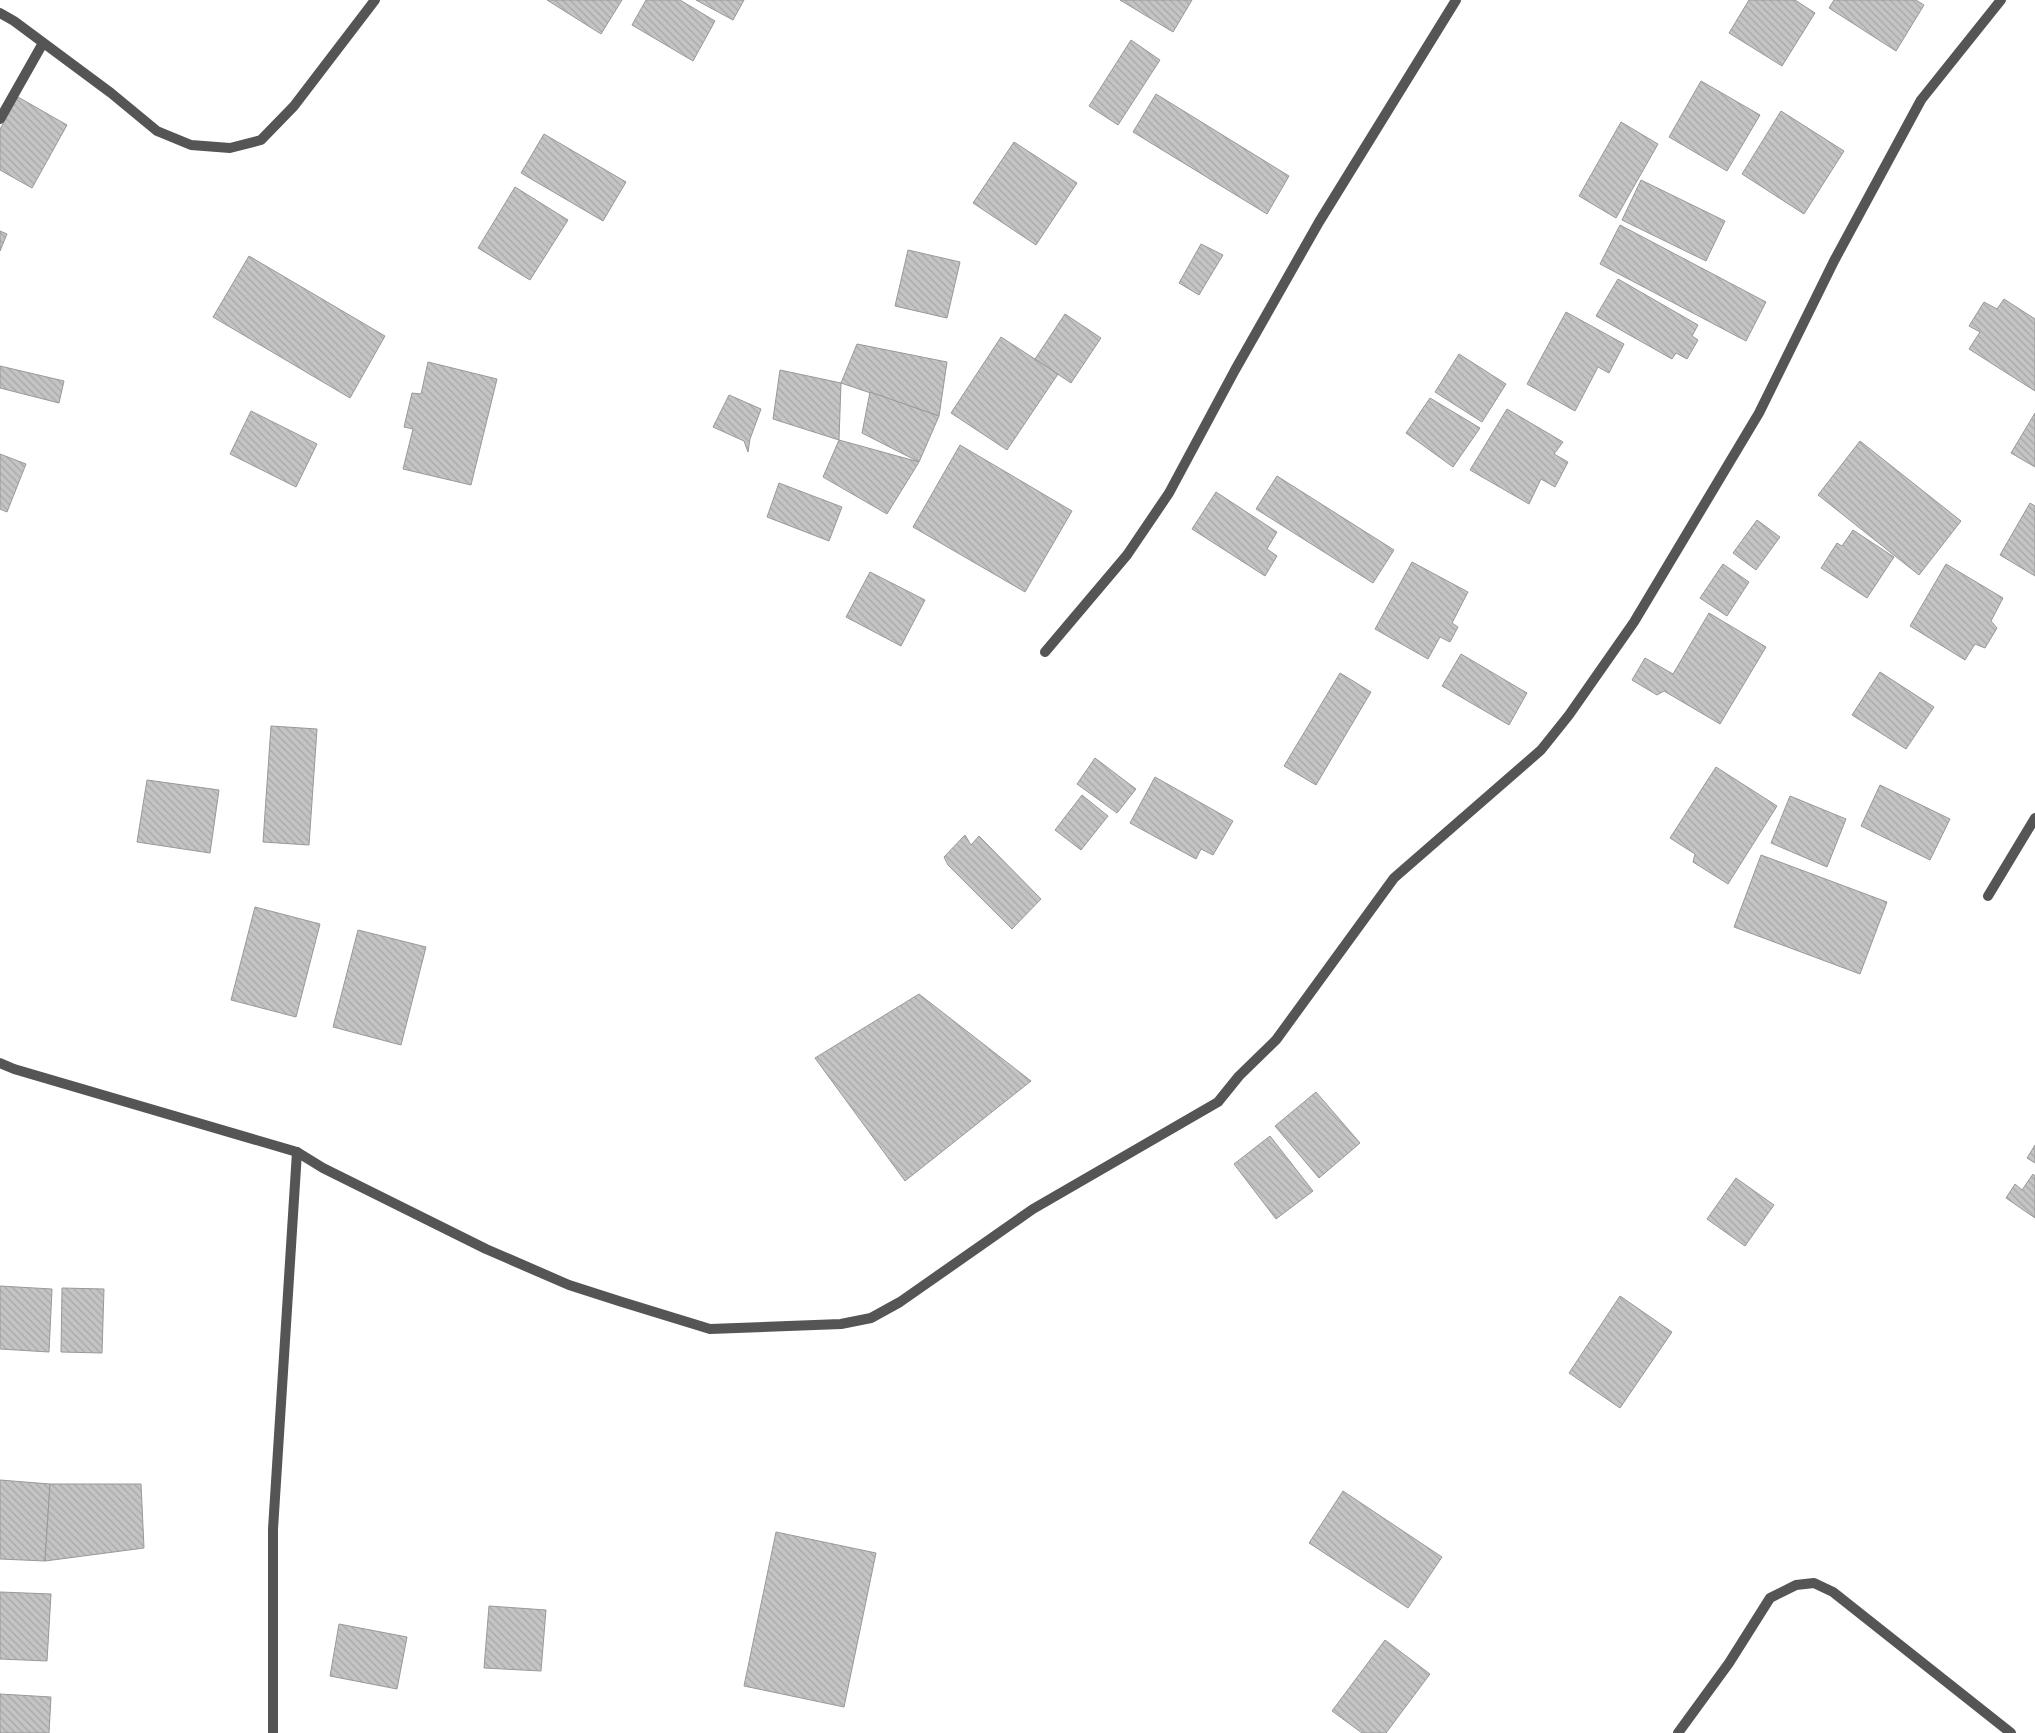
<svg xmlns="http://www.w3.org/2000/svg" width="2035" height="1733" font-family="Rubik,sans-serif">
  <defs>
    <pattern id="building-back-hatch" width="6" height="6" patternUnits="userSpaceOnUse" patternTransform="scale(1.25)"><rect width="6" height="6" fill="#c4c4c4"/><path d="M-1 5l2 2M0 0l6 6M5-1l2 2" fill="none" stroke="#a7a7a7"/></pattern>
  </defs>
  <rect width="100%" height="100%" fill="#fff"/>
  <g fill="url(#building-back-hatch)" stroke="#999">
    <path d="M547,0H622L601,34Z"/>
    <path d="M646,0H680L715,21L693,61L632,25Z"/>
    <path d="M696,0H744L733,20Z"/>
    <path d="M1120,0H1192L1173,32Z"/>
    <path d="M1749,0H1795L1815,13L1782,66L1729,33Z"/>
    <path d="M1834,0H1916L1924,5L1896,51L1829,8Z"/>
    <path d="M1131,40L1160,60L1118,125L1089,106Z"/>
    <path d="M1701,81L1760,115L1727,171L1669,137Z"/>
    <path d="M1156,94L1289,176L1267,214L1133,132Z"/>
    <path d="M18,97L67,125L32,188L0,170V129Z"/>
    <path d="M1781,111L1844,151L1804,214L1742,174Z"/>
    <path d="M1621,122L1658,144L1616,218L1579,196Z"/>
    <path d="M544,134L626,182L603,221L521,173Z"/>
    <path d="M1014,142L1077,183L1036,245L973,203Z"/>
    <path d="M1641,180L1725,221L1706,261L1622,220Z"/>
    <path d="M515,187L568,220L530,280L478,248Z"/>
    <path d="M1620,225L1766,302L1746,341L1600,264Z"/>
    <path d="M0,231L7,234L0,251Z"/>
    <path d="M1201,244L1223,255L1199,295L1179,283Z"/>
    <path d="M908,250L960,262L947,318L895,306Z"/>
    <path d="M249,256L385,336L350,398L213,317Z"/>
    <path d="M1618,279L1698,325L1692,336L1698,340L1687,359L1676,353L1672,359L1596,316Z"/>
    <path d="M2004,299L2035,319V391L1969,349L1980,332L1969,326L1984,302L1997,309Z"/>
    <path d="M1566,312L1624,344L1609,373L1598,367L1575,411L1527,384Z"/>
    <path d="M1065,314L1101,338L1071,383L1035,359Z"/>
    <path d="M1001,337L1058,374L1007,450L951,413Z"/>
    <path d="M857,344L947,362L939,416L841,383Z"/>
    <path d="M1459,354L1506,384L1482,422L1435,392Z"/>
    <path d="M428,362L497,379L471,485L403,469L413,429L404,427L412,393L421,394Z"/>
    <path d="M0,366L64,381L59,403L0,388Z"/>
    <path d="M780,370L841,383L839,440L773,419Z"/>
    <path d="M870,392L939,416L919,462L862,433Z"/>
    <path d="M729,395L761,409L750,439L748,452L744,441L713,427Z"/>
    <path d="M1430,398L1480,428L1453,467L1406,433Z"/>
    <path d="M1507,409L1563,442L1554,454L1568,462L1555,487L1541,479L1529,504L1470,470Z"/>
    <path d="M251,411L317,444L296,487L230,454Z"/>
    <path d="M2035,413V467L2011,453Z"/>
    <path d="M839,440L919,462L887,514L823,477Z"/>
    <path d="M1860,441L1961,521L1919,575L1818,495Z"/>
    <path d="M960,445L1072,511L1025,592L913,527Z"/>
    <path d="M0,454L26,464L7,512L0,509Z"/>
    <path d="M1277,476L1394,550L1373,583L1256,509Z"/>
    <path d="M779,483L842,507L829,541L767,517Z"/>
    <path d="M1216,492L1277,532L1267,549L1277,556L1265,576L1192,529Z"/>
    <path d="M2030,503L2035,506V576L2000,555Z"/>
    <path d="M1757,520L1780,537L1756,570L1733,553Z"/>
    <path d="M1853,530L1894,557L1867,598L1821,568L1837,543L1842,546Z"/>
    <path d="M1412,562L1468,592L1452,623L1458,627L1450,642L1440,637L1428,659L1375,629Z"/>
    <path d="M1723,564L1749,582L1727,616L1700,598Z"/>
    <path d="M1946,564L2003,598L1991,621L1997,628L1985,648L1975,644L1965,660L1910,626Z"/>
    <path d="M870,572L925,600L901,646L846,617Z"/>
    <path d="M1709,613L1766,647L1720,724L1664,691L1657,695L1632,680L1645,658L1673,674Z"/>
    <path d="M1461,654L1527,693L1509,725L1442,686Z"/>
    <path d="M1880,672L1934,707L1906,749L1852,715Z"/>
    <path d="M1340,673L1371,692L1316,785L1284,766Z"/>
    <path d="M271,726L317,729L309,845L263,842Z"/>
    <path d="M1095,758L1136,789L1117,813L1077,784Z"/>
    <path d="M1716,767L1777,806L1728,884L1693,862L1695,854L1670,838Z"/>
    <path d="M1155,777L1233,821L1213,855L1201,849L1196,859L1130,823Z"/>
    <path d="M147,780L219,790L210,853L137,842Z"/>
    <path d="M1880,785L1950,819L1930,860L1861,826Z"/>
    <path d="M1082,795L1108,816L1081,850L1055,830Z"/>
    <path d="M1790,796L1846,819L1827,867L1771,843Z"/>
    <path d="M965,835L971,845L979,836L1041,899L1012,929L948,865L944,857Z"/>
    <path d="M1761,855L1887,902L1860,974L1734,927Z"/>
    <path d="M255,907L320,924L296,1017L231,1000Z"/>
    <path d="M358,930L426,947L401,1045L333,1027Z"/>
    <path d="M919,994L1031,1081L905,1181L815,1058Z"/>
    <path d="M1316,1092L1360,1143L1319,1178L1275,1126Z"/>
    <path d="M1270,1136L1313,1191L1276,1219L1234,1164Z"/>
    <path d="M2035,1145V1163L2027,1158Z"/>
    <path d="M2033,1174L2035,1176V1218L2006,1198L2015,1184L2022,1190Z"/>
    <path d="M1736,1178L1774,1205L1745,1246L1707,1219Z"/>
    <path d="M0,1286L52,1289L49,1352L0,1349Z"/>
    <path d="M62,1288L104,1289L102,1353L61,1352Z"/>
    <path d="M1620,1296L1672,1332L1620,1408L1569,1373Z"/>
    <path d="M0,1480L50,1484L45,1561L0,1559Z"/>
    <path d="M50,1484H141L144,1548L45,1561Z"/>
    <path d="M1343,1491L1442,1557L1408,1608L1309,1543Z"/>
    <path d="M776,1532L876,1553L844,1707L744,1686Z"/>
    <path d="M0,1592L51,1594L47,1661L0,1659Z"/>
    <path d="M489,1606L546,1610L541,1671L484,1668Z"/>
    <path d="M339,1624L407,1637L397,1689L330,1676Z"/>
    <path d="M1385,1640L1430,1674L1386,1733H1362L1332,1711Z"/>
    <path d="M0,1694L51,1697L49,1733H0Z"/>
  </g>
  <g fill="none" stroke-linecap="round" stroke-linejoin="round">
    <g stroke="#555" stroke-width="10">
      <path d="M0,13L14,21L111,93L157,131L191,145L230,148L261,140L294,106L375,0"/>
      <path d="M0,119L43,43"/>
      <path d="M1045,652L1127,555L1169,493L1235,370L1319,222L1456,0"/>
      <path d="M1988,896L2035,818"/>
      <path d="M0,1063L14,1069L297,1152L323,1168L486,1249L569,1285L622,1302L710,1329L841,1324L871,1318L900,1302L1033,1209L1218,1102L1239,1076L1276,1040L1394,878L1541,750L1569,715L1634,622L1759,413L1834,261L1921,100L2001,0"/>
      <path d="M273,1733V1529L297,1152"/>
      <path d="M1678,1733L1729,1663L1770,1598L1796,1585L1814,1583L1833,1592L2011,1733"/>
    </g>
  </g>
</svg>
